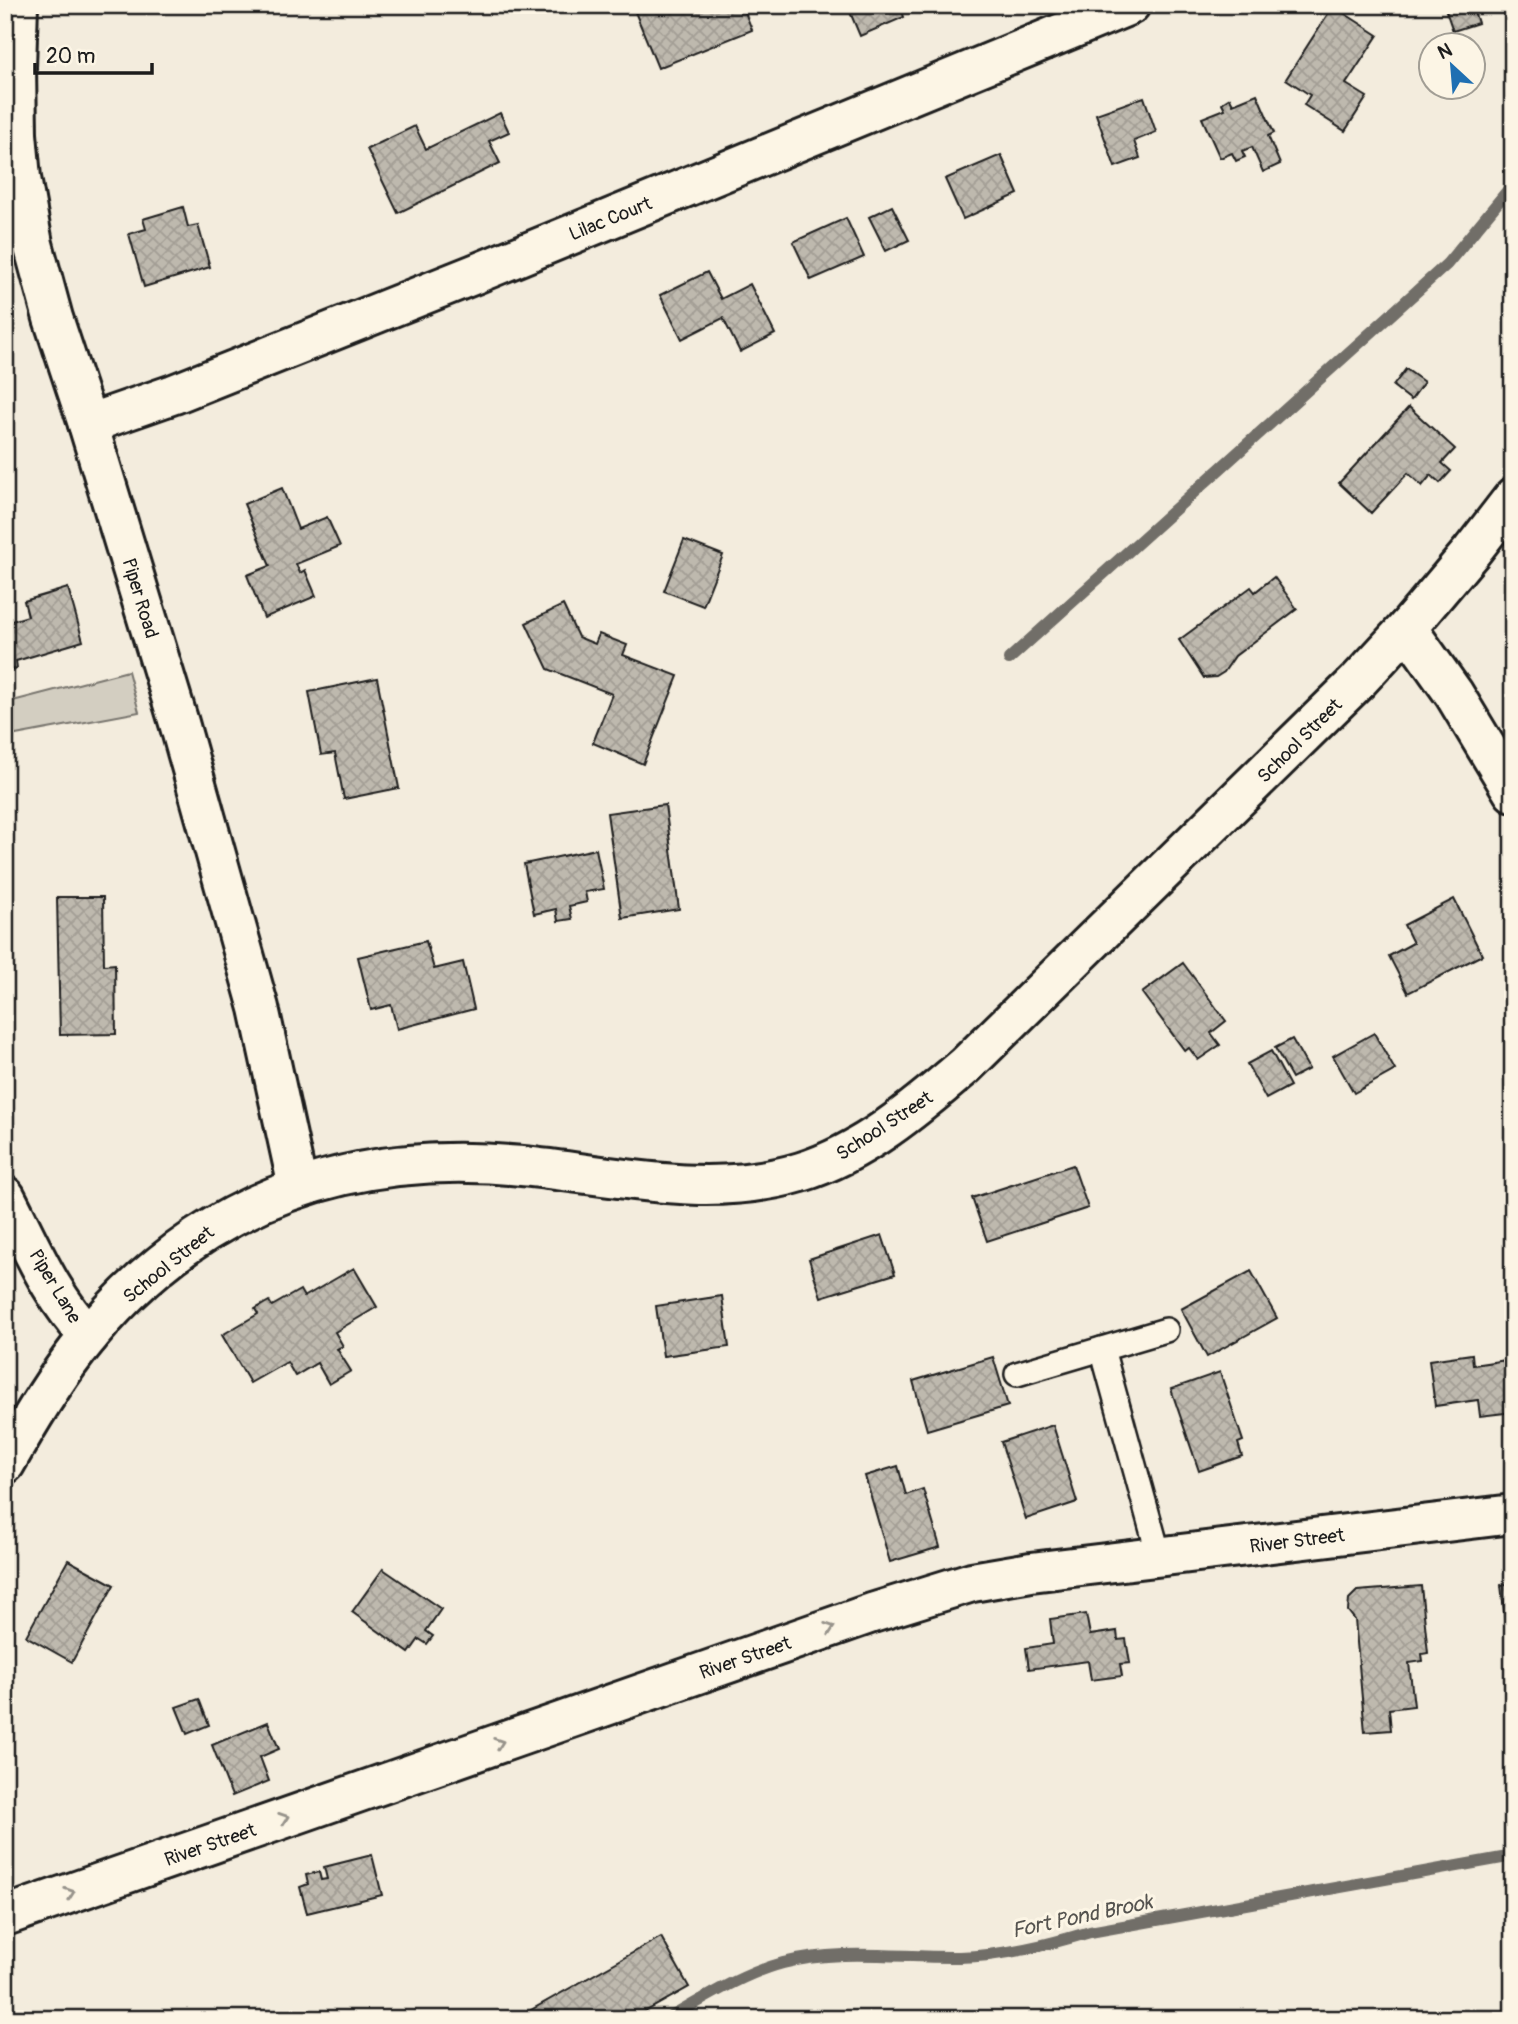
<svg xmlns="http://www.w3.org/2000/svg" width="1518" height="2024" font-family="Pangolin,sans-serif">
  <defs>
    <pattern id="building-cross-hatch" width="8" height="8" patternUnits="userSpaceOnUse" patternTransform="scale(1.75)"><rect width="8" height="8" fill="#beb9ae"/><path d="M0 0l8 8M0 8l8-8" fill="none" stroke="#a39e95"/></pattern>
  </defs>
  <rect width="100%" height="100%" fill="#f3ecdd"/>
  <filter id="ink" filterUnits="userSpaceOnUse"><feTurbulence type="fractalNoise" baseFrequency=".0143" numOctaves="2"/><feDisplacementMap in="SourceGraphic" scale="14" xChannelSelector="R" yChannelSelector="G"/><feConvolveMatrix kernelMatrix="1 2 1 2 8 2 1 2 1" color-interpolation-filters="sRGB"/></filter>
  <g filter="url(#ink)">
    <path fill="#d3cec1" stroke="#78756e" stroke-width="2" d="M128,671L139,712L5,737V703Z"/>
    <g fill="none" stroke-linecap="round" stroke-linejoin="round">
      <g stroke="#716e68" stroke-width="12">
        <path d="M1009,659L1447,264L1513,184"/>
        <path d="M668,2019C705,1998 742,1974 783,1963C840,1948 901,1958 959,1957C1004,1956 1047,1945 1090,1932L1513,1856"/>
      </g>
    </g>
    <g fill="url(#building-cross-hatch)" stroke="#1c1c1c" stroke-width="2">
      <path d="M637,5H761L745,12L752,30L658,68L633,7Z"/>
      <path d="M847,5H900L904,17L860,36Z"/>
      <path d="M1444,5H1472L1478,23L1453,31Z"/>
      <path d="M1333,6L1378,35L1346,84L1367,97L1345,131L1304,105L1310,95L1286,79Z"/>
      <path d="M1257,94L1274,133L1268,136L1280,164L1263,172L1252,147L1242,151L1245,157L1236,161L1232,153L1220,158L1202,118L1225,109L1222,103L1230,98L1233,104Z"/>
      <path d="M1144,97L1156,132L1134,141L1140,158L1115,167L1096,114Z"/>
      <path d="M500,113L509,132L489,141L500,163L398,213L367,149L415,126L426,149Z"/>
      <path d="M1001,155L1018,194L963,219L945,179Z"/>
      <path d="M892,206L909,240L886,251L869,217Z"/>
      <path d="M183,207L188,227L198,225L210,267L144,287L129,234L146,229L143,219Z"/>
      <path d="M846,218L864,257L811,280L793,242Z"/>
      <path d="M707,272L721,299L750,284L775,334L740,352L723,318L682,339L660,295Z"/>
      <path d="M1406,369L1424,382L1411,400L1393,386Z"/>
      <path d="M1409,407L1455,449L1442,463L1451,471L1440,483L1431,475L1422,486L1408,473L1371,513L1339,483Z"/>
      <path d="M282,488L298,529L327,517L340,546L296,564L300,573L305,570L316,596L264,618L247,575L270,566L244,504Z"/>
      <path d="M684,540L723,555L703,606L664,591Z"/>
      <path d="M1274,577L1297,609L1235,656L1224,672L1216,677L1204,678L1179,640L1251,587L1255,592Z"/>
      <path d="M68,588L83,641L16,661L17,668L5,672V623L28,616L24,601Z"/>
      <path d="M563,605L578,637L595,644L599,634L627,645L623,655L678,676L643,764L593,743L612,694L548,669L526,623Z"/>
      <path d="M377,678L399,788L344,799L335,753L321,755L309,692Z"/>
      <path d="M665,805L679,909L622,918L607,813Z"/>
      <path d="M596,849L604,889L585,892L587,902L569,906L572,919L558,921L556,909L534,914L524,864Z"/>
      <path d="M57,897H103L104,965L115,964L116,1034L60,1035Z"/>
      <path d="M1454,899L1482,955L1408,993L1389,956L1413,943L1404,925Z"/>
      <path d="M426,941L434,969L463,962L474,1009L397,1029L391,1005L371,1010L358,957Z"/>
      <path d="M1183,963L1226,1021L1211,1033L1220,1045L1198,1060L1189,1048L1185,1051L1142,993Z"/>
      <path d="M1374,1033L1395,1070L1354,1093L1333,1056Z"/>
      <path d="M1292,1039L1309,1069L1292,1078L1275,1048Z"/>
      <path d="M1271,1051L1290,1086L1266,1099L1247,1064Z"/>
      <path d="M1073,1165L1088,1208L987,1241L972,1198Z"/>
      <path d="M882,1235L895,1274L821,1297L809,1259Z"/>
      <path d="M354,1268L377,1307L335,1332L343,1346L337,1349L351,1371L329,1384L317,1363L295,1376L287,1362L250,1383L222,1335L258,1314L255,1309L269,1301L272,1306L300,1290L304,1297Z"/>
      <path d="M1251,1271L1277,1318L1207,1357L1181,1309Z"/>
      <path d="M722,1296L729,1347L663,1356L656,1306Z"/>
      <path d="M1472,1354L1473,1365L1513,1359V1412L1480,1416L1478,1400L1435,1406L1429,1360Z"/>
      <path d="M993,1357L1008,1406L927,1430L913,1381Z"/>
      <path d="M1220,1372L1243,1441L1238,1443L1242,1456L1199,1471L1171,1389Z"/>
      <path d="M1053,1425L1077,1502L1026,1519L1001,1442Z"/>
      <path d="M898,1466L906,1495L923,1489L940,1547L890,1562L865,1476Z"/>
      <path d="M68,1560L114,1585L72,1662L26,1636Z"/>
      <path d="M383,1569L441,1609L426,1631L433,1636L427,1644L419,1639L409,1653L352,1612Z"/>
      <path d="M1513,1583V1662H1510L1501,1585Z"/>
      <path d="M1421,1586L1428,1653L1422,1654L1423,1661L1409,1663L1414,1706L1389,1709L1391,1730L1365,1732L1355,1620L1348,1611L1349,1599L1357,1591Z"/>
      <path d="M1086,1614L1090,1635L1117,1631L1118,1640L1126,1639L1130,1663L1120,1664L1122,1676L1091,1680L1088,1661L1029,1669L1026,1648L1053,1644L1050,1619Z"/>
      <path d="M199,1699L209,1725L187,1734L176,1707Z"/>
      <path d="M268,1722L279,1749L260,1757L269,1781L232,1796L212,1745Z"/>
      <path d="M372,1855L382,1895L307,1913L300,1887L308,1884L306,1875L319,1872L321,1880L327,1879L324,1867Z"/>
      <path d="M661,1937L689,1987L632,2019H515Z"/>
    </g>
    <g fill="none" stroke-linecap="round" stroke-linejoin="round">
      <g stroke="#1c1c1c" stroke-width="28">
        <g id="service">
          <path d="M1102,1349L1159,1556"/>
          <path d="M1017,1374L1166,1330"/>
        </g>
      </g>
      <g stroke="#1c1c1c" stroke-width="44">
        <g id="minor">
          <path d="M88,424L174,394L475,274L1130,5"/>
          <path d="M1407,628L1454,694L1513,792"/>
          <path d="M5,1196C30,1244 51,1297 89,1336"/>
          <path d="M5,1916L872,1613L972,1582L1031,1572L1513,1514"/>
        </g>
      </g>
      <g stroke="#1c1c1c" stroke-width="44">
        <g id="tertiary">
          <path d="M18,5L16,67L17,134L21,178L33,244L53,318L88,424L179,723L259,1008L298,1187"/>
          <path d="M5,1464C27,1425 50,1386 77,1351C190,1205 341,1148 522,1166C615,1175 708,1200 801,1172C863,1153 916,1108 965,1066L1357,682L1407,628L1472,551L1513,498"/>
        </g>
      </g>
      <use href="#service" stroke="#fcf5e5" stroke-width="23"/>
      <use href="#minor" stroke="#fcf5e5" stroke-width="38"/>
      <use href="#tertiary" stroke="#fcf5e5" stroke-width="38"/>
    </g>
    <defs><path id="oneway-chevron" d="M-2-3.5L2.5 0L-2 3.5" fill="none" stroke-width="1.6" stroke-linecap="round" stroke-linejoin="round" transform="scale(1.75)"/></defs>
    <g stroke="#97938b">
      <use href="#oneway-chevron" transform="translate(830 1628) rotate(-19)"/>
      <use href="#oneway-chevron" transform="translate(499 1743) rotate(-19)"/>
      <use href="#oneway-chevron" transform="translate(284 1818) rotate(-19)"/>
      <use href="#oneway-chevron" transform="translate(70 1893) rotate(-19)"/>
    </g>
  </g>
  <g text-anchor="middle" stroke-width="6" stroke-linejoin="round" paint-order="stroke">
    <g font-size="19" fill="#1c1c1c" stroke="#fcf5e5">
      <text transform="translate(610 218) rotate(-22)" y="7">Lilac Court</text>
      <text transform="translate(141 598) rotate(73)" y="7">Piper Road</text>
      <text transform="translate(1299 740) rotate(-45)" y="7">School Street</text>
      <text transform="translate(884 1125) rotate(-33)" y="7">School Street</text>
      <text transform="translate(168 1264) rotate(-39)" y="7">School Street</text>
      <text transform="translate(56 1286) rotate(59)" y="7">Piper Lane</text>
      <text transform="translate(1297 1540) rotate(-7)" y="7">River Street</text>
      <text transform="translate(745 1657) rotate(-19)" y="7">River Street</text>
      <text transform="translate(210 1844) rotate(-19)" y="7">River Street</text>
    </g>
    <g font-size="21" font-style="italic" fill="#55534f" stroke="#fcf5e5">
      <text transform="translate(1082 1916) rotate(-12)" y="7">Fort Pond Brook</text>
    </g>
  </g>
  <rect width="1518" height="2024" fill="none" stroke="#fcf5e5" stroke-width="28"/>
  <rect x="14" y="14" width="1490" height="1996" fill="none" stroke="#1c1c1c" stroke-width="2.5" filter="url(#ink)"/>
  <g transform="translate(1452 66) rotate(334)"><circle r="33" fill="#fcf5e5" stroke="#a29e95" stroke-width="2"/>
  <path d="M0-5L12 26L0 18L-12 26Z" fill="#1f6fb2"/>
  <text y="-10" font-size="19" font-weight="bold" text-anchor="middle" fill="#1c1c1c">N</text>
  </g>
  <path d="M35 63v10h117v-10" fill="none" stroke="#1c1c1c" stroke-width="3.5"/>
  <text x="46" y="63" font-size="21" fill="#1c1c1c" stroke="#fcf5e5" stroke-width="5" paint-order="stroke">20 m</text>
</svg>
